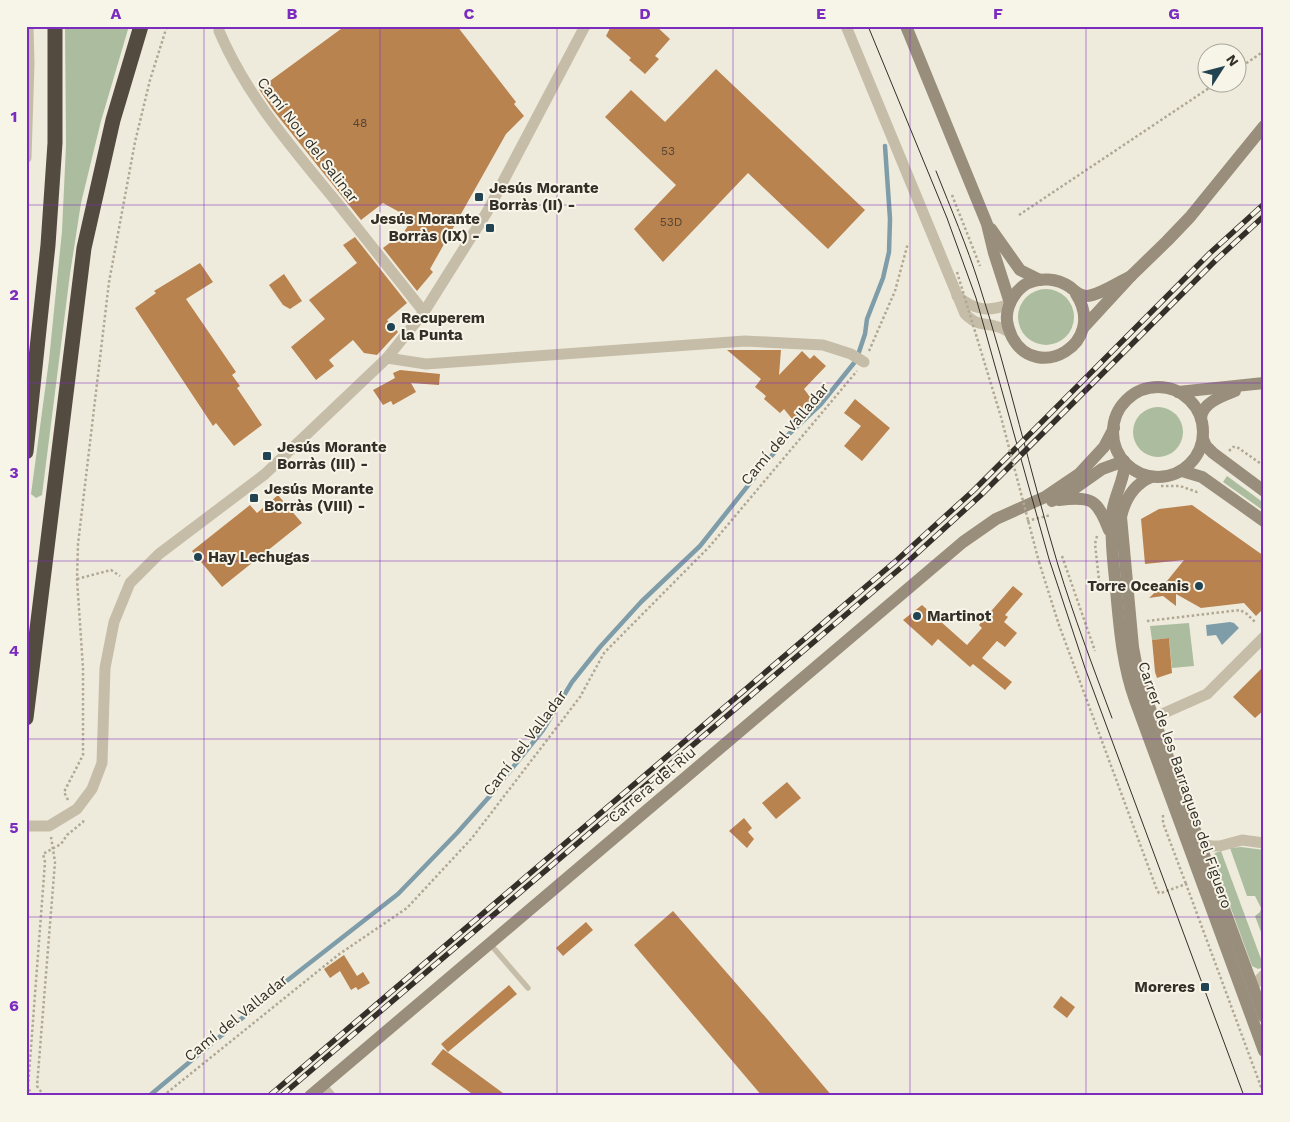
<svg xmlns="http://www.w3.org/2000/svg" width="1290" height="1122" font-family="'Work Sans',sans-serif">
  <rect width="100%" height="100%" fill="#efebdc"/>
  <g fill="#abbd9e">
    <path d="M65,26H129L101,121L81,203L70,274L42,495L36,498L31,494L49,360L62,231L66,145Z"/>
    <circle cx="1046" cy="317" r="28"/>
    <circle cx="1158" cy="432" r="25"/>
    <path d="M1227,476L1264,503V511L1223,482Z"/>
    <path d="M1189,623L1194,666L1172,668L1169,638L1152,640L1150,626Z"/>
    <path d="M1241,847L1264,850V940L1255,916L1260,912L1261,908L1255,896H1247L1230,848Z"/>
    <path d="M1221,851L1264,967L1258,969L1252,966L1213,859L1215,853Z"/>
  </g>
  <path fill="#7e9da9" d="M1230,622L1234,623L1239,628L1222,645L1216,635L1207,636L1206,625Z"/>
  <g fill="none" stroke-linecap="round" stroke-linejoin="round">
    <g stroke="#7e9da9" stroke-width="4.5">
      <path d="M859,352L865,334L867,319L883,278L889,252L890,219L885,146"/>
      <path d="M149,1096L284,983L398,894L457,833L489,797L543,730L572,682L600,647L641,602L700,546L789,434L821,404L854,363"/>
    </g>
  </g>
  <g fill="#b98350">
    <path d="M345,26H457L516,102L514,104L524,116L506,134L430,269L433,272L417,291L383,248L404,232L412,219L383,203L361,220L273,110L259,89Z"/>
    <path d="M611,26H656L670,39L655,56L659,59L645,74L629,60L631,58L606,36Z"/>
    <path d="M716,69L865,210L828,249L748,173L663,262L634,229L676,185L605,117L631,90L665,122Z"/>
    <path d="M355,237L407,303L387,320L398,332L377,355L364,353L353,340L329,360L334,366L316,380L291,347L325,319L309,300L357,263L343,245Z"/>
    <path d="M200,263L213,282L186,299L236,372L232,375L240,386L237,388L262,425L234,446L216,423L213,426L135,308L156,293L154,291Z"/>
    <path d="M284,274L302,301L290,309L283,305L269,285Z"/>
    <path d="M727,350H781L779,375L802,351L810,359L814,355L826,366L804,389L817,406L797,425L784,409L780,413L764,399L766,396L755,387L761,379Z"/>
    <path d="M400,370L440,374L439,385L411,383L416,392L393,405L391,401L383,405L373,390L395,378L393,373Z"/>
    <path d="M855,399L890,428L862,461L844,446L861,426L844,413Z"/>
    <path d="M278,495L302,523L222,587L192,551L250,505L257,513Z"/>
    <path d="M1192,505L1264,556V608L1256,616L1244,603L1201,608L1176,594V606L1163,596L1149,598L1167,581L1184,560L1145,564L1141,519L1159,509Z"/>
    <path d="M1013,586L1023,594L1005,615L1008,617L1004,622L1017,633L1005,647L997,641L982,658L1012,682L1005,690L973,664L970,667L938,639L932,646L903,620L922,605L967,645L982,628L979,625Z"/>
    <path d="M1169,638L1172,673L1157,678L1155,672L1152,640Z"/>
    <path d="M1264,666V710L1255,718L1233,697Z"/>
    <path d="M787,782L801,798L776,819L762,803Z"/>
    <path d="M744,818L752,828L748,832L754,839L747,848L729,831Z"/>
    <path d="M673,911L768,1020L832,1096H762L634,945Z"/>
    <path d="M586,922L593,930L563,956L556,948Z"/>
    <path d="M344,955L357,976L363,972L370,983L358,990L356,987L351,990L340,971L330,978L324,969Z"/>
    <path d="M509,985L517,994L448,1052L441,1044Z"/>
    <path d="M1061,996L1075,1007L1067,1018L1053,1007Z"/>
    <path d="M443,1049L507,1096H475L431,1064Z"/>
  </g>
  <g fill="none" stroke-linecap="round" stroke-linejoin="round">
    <g stroke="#b1a894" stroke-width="2.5" stroke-dasharray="2.5 2.5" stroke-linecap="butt">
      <path d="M1238,69L1264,51"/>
      <path d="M952,195L980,266"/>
      <path d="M1019,215L1218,82"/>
      <path d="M869,351L895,291L908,243"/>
      <path d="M1229,451L1233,447H1237L1264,466"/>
      <path d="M1161,486H1180L1197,492L1199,491"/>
      <path d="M1027,521L1051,515"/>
      <path d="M1097,536L1095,544L1100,589L1103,594"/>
      <path d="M1062,556L1095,651"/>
      <path d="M1039,562L1059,625L1157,890L1159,893H1161L1186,884L1264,1095"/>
      <path d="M77,579L111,570L120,576"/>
      <path d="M1147,621L1240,610L1247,614L1256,623"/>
      <path d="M68,800L64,792L83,755V668L77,579L78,544L109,282L135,142L150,80L167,26"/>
      <path d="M1163,815V823L1186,884"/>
      <path d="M32,1096L28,1087L45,862L43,854L61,844L67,835L83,822L84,819"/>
      <path d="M44,1096L37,1086L55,862L51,837"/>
      <path d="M163,1096L338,955L407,908L472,838L580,697L604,653L710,546L857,371"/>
    </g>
    <path stroke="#c6bda9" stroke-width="5.5" d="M490,944L528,988"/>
    <g stroke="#c6bda9" stroke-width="11">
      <path d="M219,26V31C247,97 294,150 339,205C368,241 396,277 424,312"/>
      <path d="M846,26L965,314C980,328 981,321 998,327C1002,328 1005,330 1009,332"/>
      <path d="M26,158L29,63L28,26"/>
      <path d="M957,296C976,311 988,312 1010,304"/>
      <path d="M387,358L426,364L745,341L823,345L851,354L864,362"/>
      <path d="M1153,718L1207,694L1264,637"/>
      <path d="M26,826H49L77,809L92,789L102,763L105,668L114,622L130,583L159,554L265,474L387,358L424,312L487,212L585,26"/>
      <path d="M1199,843L1212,846H1220L1242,840L1264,843"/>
      <path d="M1253,986L1264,975"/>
      <path d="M322,1086L330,1096"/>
    </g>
    <g stroke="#998d7b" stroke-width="12">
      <path d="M906,26L987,224L994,253L1010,303"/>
      <path d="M991,229L1020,270L1040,280"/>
      <path d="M1076,294C1108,343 1037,384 1012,337C1009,330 1006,323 1007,315C1008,303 1016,290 1026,284C1040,277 1057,278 1070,287C1075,291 1078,295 1086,296C1098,296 1119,282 1131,276"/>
      <path d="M1084,327L1131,276L1167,241L1190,217L1264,126"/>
      <circle cx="1158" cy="432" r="45"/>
      <path d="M1178,392L1264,383"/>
      <path d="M1201,418C1202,403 1222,396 1235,391"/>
      <path d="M1203,439L1206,446L1213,453L1264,491"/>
      <path d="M1125,463C1124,481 1114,496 1112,514C1110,536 1113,558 1115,579C1119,620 1121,661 1135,700L1264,1051"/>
      <path d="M1182,471L1202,477L1264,521"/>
      <path d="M1151,477C1135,484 1125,499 1121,517L1133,647L1136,663L1145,695L1264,1017"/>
      <path d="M1059,500C1092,496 1097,499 1109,530"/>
      <path d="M1052,501L1068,493L1102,469L1124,461"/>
      <path d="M310,1096L963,542L996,519L1045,497L1079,474L1104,447L1114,428"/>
    </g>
    <g stroke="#544b40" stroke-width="15">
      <path d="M26,452L48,245L55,143V26"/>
      <path d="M26,718L84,248L113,120L141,26"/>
    </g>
    <g stroke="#342f28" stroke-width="1">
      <path d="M868,26L947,218L976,298L1049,559L1085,668L1244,1096"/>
      <path d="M936,171C951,209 967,246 979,284C1009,377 1030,472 1058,565C1074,617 1093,667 1112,718"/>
    </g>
    <g stroke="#342f28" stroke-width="5.5">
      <g id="rail">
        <path d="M269,1096L897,560L973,491L1210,253L1264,204"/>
        <path d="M281,1096L903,566L980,496L1216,260L1264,216"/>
      </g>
    </g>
    <use href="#rail" stroke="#f7f4e8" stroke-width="4" stroke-dasharray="11" stroke-linecap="butt"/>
    <path stroke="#b1a894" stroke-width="2.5" stroke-dasharray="2.5 2.5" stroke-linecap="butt" d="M957,272L1001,417L1039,562"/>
  </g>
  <path fill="none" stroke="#7b2cbf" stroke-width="1" stroke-opacity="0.55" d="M204,26V1096M380,26V1096M557,26V1096M733,26V1096M910,26V1096M1086,26V1096M26,205H1264M26,383H1264M26,561H1264M26,739H1264M26,917H1264"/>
  <g fill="#224351" stroke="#f7f4e8" stroke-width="2">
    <rect x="474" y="192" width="10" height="10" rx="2.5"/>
    <rect x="485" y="223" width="10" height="10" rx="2.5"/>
    <circle cx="391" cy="327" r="5"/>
    <rect x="262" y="451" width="10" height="10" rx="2.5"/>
    <rect x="249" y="493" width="10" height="10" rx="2.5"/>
    <circle cx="198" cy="557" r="5"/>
    <circle cx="1199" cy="586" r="5"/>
    <circle cx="917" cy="616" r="5"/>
    <rect x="1200" y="982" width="10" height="10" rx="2.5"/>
  </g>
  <g text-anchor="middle" stroke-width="4" stroke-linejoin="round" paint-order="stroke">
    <g font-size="12" fill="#554432">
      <text x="360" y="127">48</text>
      <text x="668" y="155">53</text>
      <text x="671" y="226">53D</text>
    </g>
    <g font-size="15" fill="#342f28" stroke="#f7f4e8">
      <text transform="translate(308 140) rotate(52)" y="5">Camí Nou del Salinar</text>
      <text transform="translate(785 434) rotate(-50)" y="5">Camí del Valladar</text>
      <text transform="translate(525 743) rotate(-53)" y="5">Camí del Valladar</text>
      <text transform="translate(652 785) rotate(-40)" y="5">Carrera del Riu</text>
      <text transform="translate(1185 785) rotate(71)" y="5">Carrer de les Barraques del Figuero</text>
      <text transform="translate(236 1018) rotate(-39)" y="5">Camí del Valladar</text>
    </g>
    <g font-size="15" font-weight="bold" fill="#342f28" stroke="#f7f4e8" text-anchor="start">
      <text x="489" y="193">Jesús Morante<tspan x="489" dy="17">Borràs (II) -</tspan></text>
      <text x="480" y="224" text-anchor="end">Jesús Morante<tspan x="480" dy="17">Borràs (IX) -</tspan></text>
      <text x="401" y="323">Recuperem<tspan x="401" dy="17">la Punta</tspan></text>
      <text x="277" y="452">Jesús Morante<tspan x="277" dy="17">Borràs (III) -</tspan></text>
      <text x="264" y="494">Jesús Morante<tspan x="264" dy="17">Borràs (VIII) -</tspan></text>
      <text x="208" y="562">Hay Lechugas</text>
      <text x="1189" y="591" text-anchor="end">Torre Oceanis</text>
      <text x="927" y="621">Martinot</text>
      <text x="1195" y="992" text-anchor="end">Moreres</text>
    </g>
  </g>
  <rect width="1290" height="1122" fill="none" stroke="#f7f4e8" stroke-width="55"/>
  <g transform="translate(1222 68) rotate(54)"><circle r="24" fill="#f7f4e8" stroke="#a9a59b"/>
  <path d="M0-4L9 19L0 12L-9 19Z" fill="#224351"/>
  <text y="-8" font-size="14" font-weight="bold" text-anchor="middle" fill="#342f28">N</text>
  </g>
  <rect x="28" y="28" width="1234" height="1066" fill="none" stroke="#7b2cbf" stroke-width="2"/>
  <g font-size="16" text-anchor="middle" font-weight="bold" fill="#7b2cbf">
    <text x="116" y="19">A</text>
    <text x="292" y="19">B</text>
    <text x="469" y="19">C</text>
    <text x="645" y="19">D</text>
    <text x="821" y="19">E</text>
    <text x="998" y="19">F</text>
    <text x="1174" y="19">G</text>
    <text x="14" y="122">1</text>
    <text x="14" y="300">2</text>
    <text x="14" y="478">3</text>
    <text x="14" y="656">4</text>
    <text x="14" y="833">5</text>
    <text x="14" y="1011">6</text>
  </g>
</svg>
